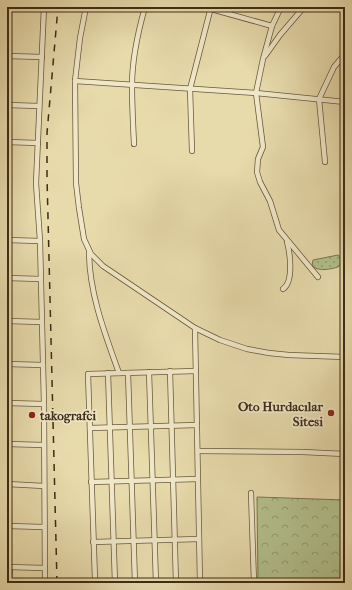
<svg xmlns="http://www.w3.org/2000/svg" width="352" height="590" font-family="'IM FELL French Canon',serif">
  <defs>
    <pattern id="grass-dots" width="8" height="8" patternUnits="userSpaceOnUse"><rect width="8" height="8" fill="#b2c08c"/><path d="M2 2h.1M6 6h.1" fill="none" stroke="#929c71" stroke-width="1.8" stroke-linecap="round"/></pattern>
    <pattern id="park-crowns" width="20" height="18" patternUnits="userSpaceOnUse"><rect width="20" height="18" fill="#b2c08c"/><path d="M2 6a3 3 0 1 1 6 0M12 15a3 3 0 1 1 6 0" fill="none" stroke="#929c71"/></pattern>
  </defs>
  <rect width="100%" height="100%" fill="#e7daab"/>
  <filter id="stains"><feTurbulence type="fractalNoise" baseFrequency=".005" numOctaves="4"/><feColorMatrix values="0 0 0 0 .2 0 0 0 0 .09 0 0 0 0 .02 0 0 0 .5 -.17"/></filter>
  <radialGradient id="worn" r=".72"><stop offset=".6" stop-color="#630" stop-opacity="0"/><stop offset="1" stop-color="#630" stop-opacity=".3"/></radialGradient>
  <path fill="url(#grass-dots)" stroke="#787652" d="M338,255L342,260L341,264L338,267C331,269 319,272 312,266L313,260Z"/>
  <path fill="url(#park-crowns)" stroke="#787652" d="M257,497L345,500V583H258Z"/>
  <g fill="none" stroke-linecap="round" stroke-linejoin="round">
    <g stroke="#68583c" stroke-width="6">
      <g id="street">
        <path d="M44,7L36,183L40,241L44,404L45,583"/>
        <path d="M86,7L80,38L75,81L76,183L79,208L84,239L91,254L103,266L195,328L220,340L247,349L269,353L289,355L345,357"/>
        <path d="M204,7L272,26"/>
        <path d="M281,7L272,26L263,59L256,93L263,147L258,159L257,172L260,182L270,201L279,230L318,277"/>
        <path d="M7,56L42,57"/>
        <path d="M265,56L280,35L304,7"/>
        <path d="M75,81L256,93L345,102"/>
        <path d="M7,105L39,106"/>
        <path d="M7,142L38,143"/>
        <path d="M134,144C133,124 132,105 132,85C132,59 138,32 145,7"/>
        <path d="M192,151L190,89L211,7"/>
        <path d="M325,162L319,99L334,67L345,54"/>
        <path d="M7,240L40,241"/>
        <path d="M89,251C89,293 105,334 119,373"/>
        <path d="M7,278L41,279"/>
        <path d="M283,289C294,282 290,253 287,242"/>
        <path d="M7,321L42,322"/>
        <path d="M195,328L200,583"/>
        <path d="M7,364L43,365"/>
        <path d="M170,371L176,583"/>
        <path d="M149,372L156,583"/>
        <path d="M108,373L115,583"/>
        <path d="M128,373L135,583"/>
        <path d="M7,403L44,404"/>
        <path d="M90,428L197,425"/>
        <path d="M7,444L44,445"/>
        <path d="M198,451L303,452L345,454"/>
        <path d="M91,482L198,479"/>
        <path d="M7,484L44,486"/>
        <path d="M251,493L254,583"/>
        <path d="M7,526L44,527"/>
        <path d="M93,542L199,539"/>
        <path d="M7,567L45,568"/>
        <path d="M9,583L10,567"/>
        <path d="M98,583L95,580L88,374L196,371"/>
      </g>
    </g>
    <use href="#street" stroke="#efe7c8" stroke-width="4.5"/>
    <path stroke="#3e2c17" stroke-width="1.5" stroke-dasharray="7 7" stroke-linecap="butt" d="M57,583L47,177V133L58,7"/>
  </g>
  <g fill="#8f2418" stroke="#efe7c8" stroke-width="1.5">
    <circle cx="331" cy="413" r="4"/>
    <circle cx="32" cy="415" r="4"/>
  </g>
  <g text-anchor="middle" stroke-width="3.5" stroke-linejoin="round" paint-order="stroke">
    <g font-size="13" font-weight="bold" fill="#3e2c17" stroke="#efe7c8" text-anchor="end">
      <text x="323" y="411">Oto Hurdacılar<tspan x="323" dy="15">Sitesi</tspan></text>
      <text x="40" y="420" text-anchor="start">takografci</text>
    </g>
  </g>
  <rect width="352" height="590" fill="none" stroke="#e7daab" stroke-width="24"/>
  <rect x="8" y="8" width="336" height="574" fill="none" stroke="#3e2c17" stroke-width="2"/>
  <rect x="12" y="12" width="328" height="566" fill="none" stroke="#3e2c17"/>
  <rect width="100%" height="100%" filter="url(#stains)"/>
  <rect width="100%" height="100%" fill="url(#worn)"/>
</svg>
